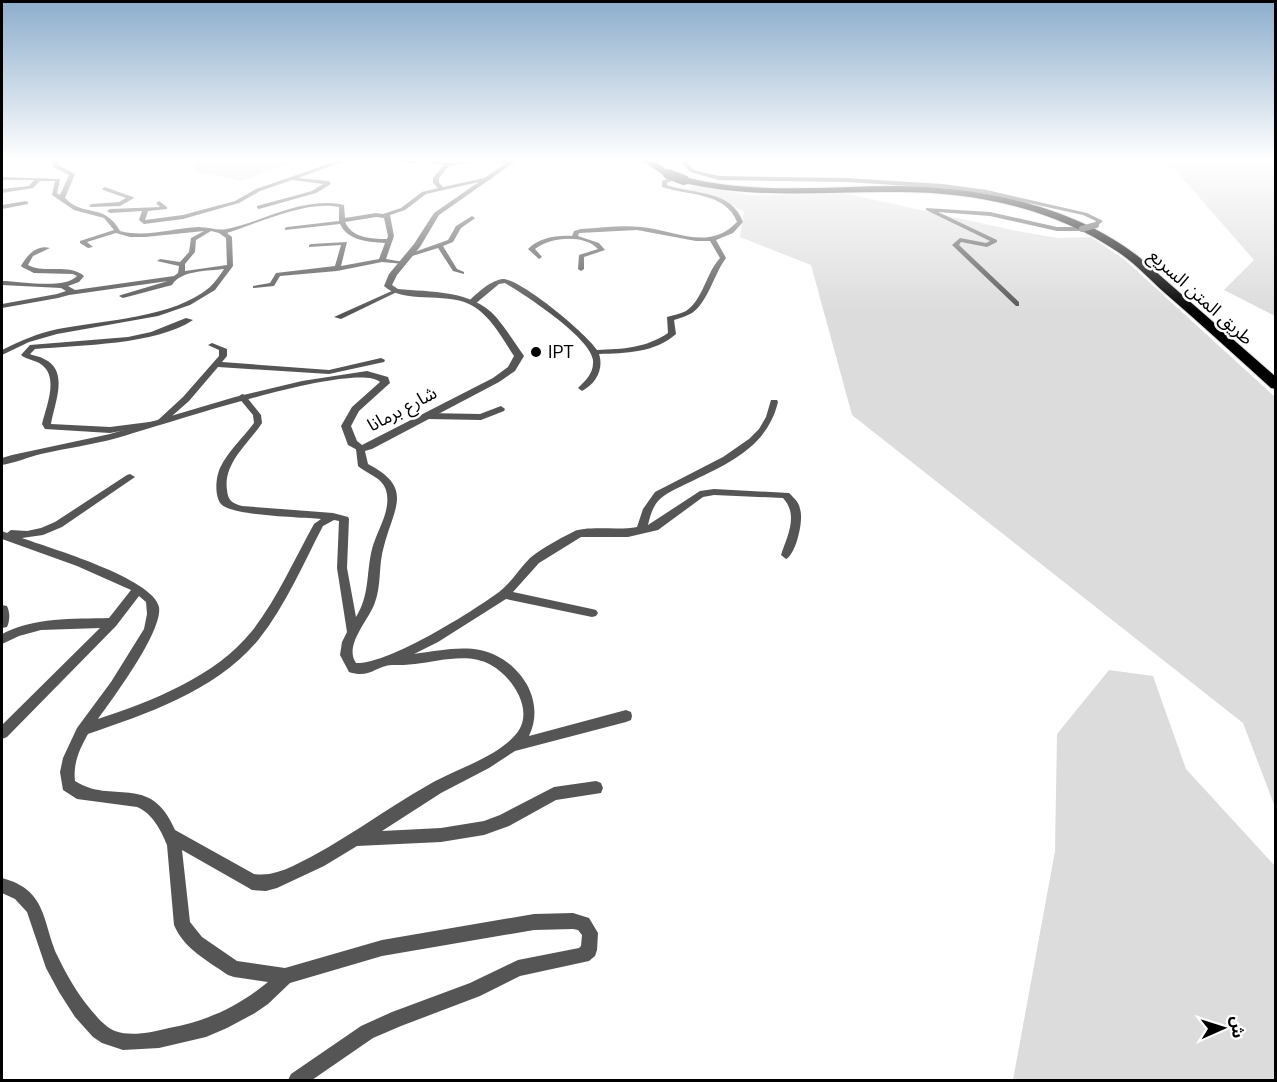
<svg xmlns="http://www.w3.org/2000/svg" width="1277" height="1082" font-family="'Space Grotesk','Noto Sans Arabic',sans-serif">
  <rect width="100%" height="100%" fill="#fff"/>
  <g fill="#dcdcdc">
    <path d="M195,161H296L241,181L195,171Z"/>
    <path d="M1160,161H1275V316L1224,290L1254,260L1177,172Z"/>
    <path d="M693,185L750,195L848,194L1017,231L1058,238L1091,237L1125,260L1275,397V807L1243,723L852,415L811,265L740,237L744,212L720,198L690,190Z"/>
    <path d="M1109,670L1153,676L1186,769L1275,866V1080H1013L1055,851L1057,734Z"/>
  </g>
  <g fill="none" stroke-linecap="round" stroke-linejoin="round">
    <g stroke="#dbdbdb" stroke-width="2">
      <g id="motorway">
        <path d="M643,161H654L673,174L665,176Z"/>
        <path d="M684,177C755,195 825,186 898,186C980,187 1073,205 1139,257L1276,377V389L1271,388C1236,356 1202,325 1166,294C1150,280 1136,264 1118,252C1054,208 974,192 898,192C824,191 754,200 681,182V178Z"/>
      </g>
    </g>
    <g fill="#555" fill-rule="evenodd">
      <path d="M53,161H59L58,165L75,174L65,198C84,218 104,202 120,231C147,238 173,228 199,227C208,227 219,231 227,229C265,221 303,196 344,205L345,218L376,213L383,214L401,208L422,192L438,188L433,183V178L444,165L424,161L452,163L481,161L449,166L439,178V183L443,187L489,177L492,179L426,194L405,210L390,215L394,236L386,259L404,262V264L382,262L337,271L280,276L274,286L253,288V286L270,283L276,273L335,266L341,245L309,247V245L311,244L347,242L341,266L379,259L385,243C369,242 348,241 340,224L285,230V228L287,227L339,221V207C306,200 259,223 227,233L232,237L233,266L215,290L190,305L158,316L57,334L29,342L2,355V350C20,341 38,333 58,329C104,320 174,318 210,287C215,282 220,275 224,269C208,271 181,270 172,285L123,298L119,296L121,295L168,281L69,295L58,298L2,308V304L57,294L66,291L61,288L2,285V281C20,281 64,290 77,276L73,274L34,273L22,267L21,266C27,255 37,244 50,248L33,256L28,265C45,274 69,263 84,276L79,282L68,286L75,290L174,276L178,273L179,266L157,261L160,259L180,262L189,252L191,238L204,231L145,237H130L116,233L87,242L93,247L88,248L80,243V241L114,230L104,218L74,210L52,195L55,181H40L33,188L2,193V189L29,186L34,180H2V177L60,179L57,193L60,195L69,175L53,167ZM376,217L384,218L388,236L387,239C371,239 352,238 345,222ZM211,231L219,233L226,238L227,265L185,271V264L195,252L196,240Z"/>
      <path d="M337,161H345L298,178L329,181L331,184L316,193L259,209L257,208V206L312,191L323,184L292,180L260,191L239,203L183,219L144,224L139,220L142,211L110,213L107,211L110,209L160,207L156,203L159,201L167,207V209L148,211L145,220L183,215L235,201L256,189Z"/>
      <path d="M379,161H420L418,163Z"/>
      <path d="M491,161H508L513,163L510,165Z"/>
      <path d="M681,161H686L694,170L719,176L846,178L943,184L987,190L1087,213L1103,221L1096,227L1093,225L1096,221L1083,215L987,194L943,188L846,182L719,180L690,172Z"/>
      <path d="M679,174L684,175L667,183V185C695,195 731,189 743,222L733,233L716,240L726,258C714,274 708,302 692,313C687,316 680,318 674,320L676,334C655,353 625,353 599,354C604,369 596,384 582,391L578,388C586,380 594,373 593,360C590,337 525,295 505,283L499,284L475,304L468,302C477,293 491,280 503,279C521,279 587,334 597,350C623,349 646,348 668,333L667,317C673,315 680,314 686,311C703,300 706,273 720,258L710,241H696L637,230L579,233L578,236L599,243L605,250L584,257V269L581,271L578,269L579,255L598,249C584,234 550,237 535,249L542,257L539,259L528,249C539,238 556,235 572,236L574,231L581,229C601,228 621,225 641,227C676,230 708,252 737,222C726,192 688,196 662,187V181Z"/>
      <path d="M105,187L133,197L134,198L120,206L90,207V205L92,204L119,202L126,198L103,190L102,189Z"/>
      <path d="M26,201L28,202V204L2,209V205Z"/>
      <path d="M926,208L990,212L1057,227H1082L1085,229L1082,231H1057L990,216L938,212L997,240V242L987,247L961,242L959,245L1019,302V306H1016L952,245L960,238L986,243L990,241L926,210Z"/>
      <path d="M472,216L475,218L474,219L461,228L453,242L443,246L457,269L464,272V274L453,271L438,248L409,257L406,255L448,240L456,226Z"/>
      <path d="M394,290L399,291L341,319L334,317Z"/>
      <path d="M186,318L193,320C156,345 80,345 35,349L30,354C34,356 40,356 44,359C70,371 54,404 51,424L110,427L157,421L183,397L219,356V350L208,345L212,343L227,349V356L222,362L329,370L381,358L385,360L384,362L329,374L218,367L189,401L164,423L110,433L45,429L42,424C46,407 59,378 42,365C36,360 27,360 21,355L30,345L128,337L151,332Z"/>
      <path d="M242,394L245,395L261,415L262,423C249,443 223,463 227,490C228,501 232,503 242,506L333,513L348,517L349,519L347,568L356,617C370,595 366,573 372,549C377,530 392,510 386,490C382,477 367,474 358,466L356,449L358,447H364L368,464C414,488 394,507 384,546C378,565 382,586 374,605C367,622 344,646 356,663C387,665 472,612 499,592C511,583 519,569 530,558C542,548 559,539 573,532C586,525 619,531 637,527L643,509L655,492L723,457L749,439L759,429L766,417L771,400H777L778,402C767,448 727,464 688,483C678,488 667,492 659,500C653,506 650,516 648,525L700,491L714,489L789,493C794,498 799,502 800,509C804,520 796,554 786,559L781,555C787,537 799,515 783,498L714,495L703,497L658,530L628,537H581L539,563L513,592L592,609L596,610L598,613L596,616L592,617L506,599L438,642L414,654C436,651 459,646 480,650C518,658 547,699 529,736L626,710L631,712L632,716L631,720L626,722L515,751L489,768L441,793L382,831L441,828L484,821L500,815L554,787L596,781L601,783L603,788L601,793L556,800L509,826L484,835L441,842L357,846L324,866L277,888L266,891L252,890L247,887L182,850L190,922L202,937L237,961L285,968L382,940L534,914L573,913L589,918L598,933L597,950L595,956L589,961L520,976L480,996L401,1026L373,1038L312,1080H288L291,1074L361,1026L392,1012L470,983L518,960L579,948L581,946L582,935L578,930L573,929L534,930L382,956L290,983L268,1004L255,1013L227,1028L206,1037L159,1048L123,1050L102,1043L93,1037L75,1017L59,992L46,968L27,912L15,899L2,893V878C47,890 42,920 57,955C66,974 77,993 91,1010C97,1017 105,1027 115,1031C131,1037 153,1032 169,1028C207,1021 238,1007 268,982L234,977L228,975C208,961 184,949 174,925L167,845C161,830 152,813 137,807L77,799L63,790L60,772L63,758L77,728L111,682L144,629L147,614L146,602L139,596L116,626L7,737L2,739V725L100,628L41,630L19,636L2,644V634C35,617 72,619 109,618L131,590L77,566L2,539V531L7,533L11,530L27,531L41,528L55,522L127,475L130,474L135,477L62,527L43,535L22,538C49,548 153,578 159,607C163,631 113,698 98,719C152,701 215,677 252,631C277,599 294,560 314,524L321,519C302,517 231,516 221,504C214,495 216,477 220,468C228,451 243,438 254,423L253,415L238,397ZM334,520L339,521L337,568L347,632L342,642L340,655L349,672C370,679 375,666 392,665C400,665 407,665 415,664C439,661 469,652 491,665C511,676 533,707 519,730C503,755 456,769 430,784C384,810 341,843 293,866C280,872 268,876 254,874L175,830C151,772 111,805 75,781C73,764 79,750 88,734C147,714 218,690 259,639C286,605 303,564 323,526Z"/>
      <path d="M501,406L505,409L504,411L481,420L427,419L423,416L427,413L480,414Z"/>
    </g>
    <g fill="#555" fill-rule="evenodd">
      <path d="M509,161H516L439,215L420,247L397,275L392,285L398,289C430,292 473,290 496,317C506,329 515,343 524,356L515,371L499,382L372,449L361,452L348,445L341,426L352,407L380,382C354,360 158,427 117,438C92,445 66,448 41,454C28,457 15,463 2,465V458L12,455L110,434L235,397L302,381L367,371L388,377L390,383L359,411L351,426L357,441L362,445L493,378L508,367L514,356C502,338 490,314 469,304C445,292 403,304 384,286L389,274L414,244L434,213Z"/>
      <path d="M2,605L7,606C10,612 10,621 7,627L2,628Z"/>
    </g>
    <use href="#motorway" fill="#000" fill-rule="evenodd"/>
    <g stroke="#dbdbdb" stroke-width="10" stroke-linecap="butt">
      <path id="motorway-bridge" d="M668,174L684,180"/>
    </g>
    <path stroke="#555" stroke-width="6" d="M1082,229L1096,225"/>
    <use href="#motorway-bridge" stroke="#000" stroke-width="10"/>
  </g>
  <linearGradient id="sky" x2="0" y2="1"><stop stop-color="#8cadcc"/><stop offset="0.51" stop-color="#fff"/><stop offset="1" stop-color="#fff" stop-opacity="0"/></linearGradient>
  <rect width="1277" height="313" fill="url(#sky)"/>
  <circle fill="#000" stroke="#fff" stroke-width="2" cx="536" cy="352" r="6"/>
  <g text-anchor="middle" stroke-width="5" stroke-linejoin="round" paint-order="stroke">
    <g font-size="18" fill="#000" stroke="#fff">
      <text transform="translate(1201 297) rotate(42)" y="6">طريق المتن السريع</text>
      <text transform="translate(402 409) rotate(-28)" y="6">شارع برمانا</text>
    </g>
    <g font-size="18" fill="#000" stroke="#fff" text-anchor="start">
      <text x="548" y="358">IPT</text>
    </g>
  </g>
  <rect width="1277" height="1082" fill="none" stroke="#000000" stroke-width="6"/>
  <g transform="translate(1223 1028) rotate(87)" stroke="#ffffff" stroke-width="4.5" paint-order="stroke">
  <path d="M0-4.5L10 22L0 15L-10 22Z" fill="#000000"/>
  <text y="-9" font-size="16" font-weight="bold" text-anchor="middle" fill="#000000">ش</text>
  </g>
</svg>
